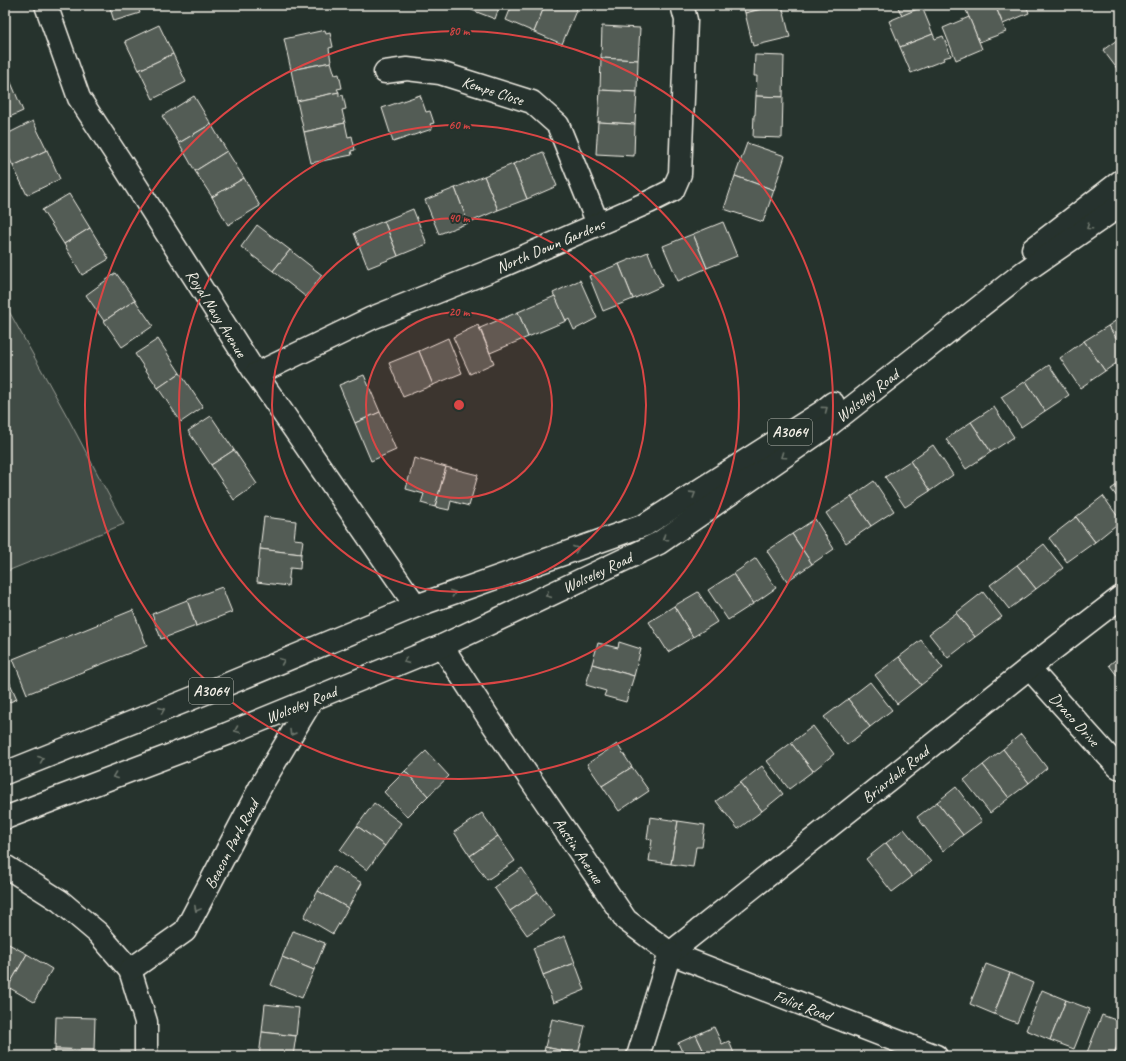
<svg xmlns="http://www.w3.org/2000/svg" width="1126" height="1061" font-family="Caveat,sans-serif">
  <rect width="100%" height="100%" fill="#26332d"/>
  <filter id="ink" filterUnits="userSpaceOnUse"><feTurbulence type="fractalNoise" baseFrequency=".025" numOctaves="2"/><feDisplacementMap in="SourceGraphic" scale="8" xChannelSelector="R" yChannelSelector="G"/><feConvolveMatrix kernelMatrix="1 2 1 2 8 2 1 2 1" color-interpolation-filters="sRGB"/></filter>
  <g filter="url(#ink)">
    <path fill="#414b45" stroke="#9a9e96" d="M5,304L68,418L124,524L5,572Z"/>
    <g fill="#525c55" stroke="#f4f1e8">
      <path d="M109,5H137L140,13L114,21Z"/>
      <path d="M471,5H500L495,19L469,9Z"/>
      <path d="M512,5H545L534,32L506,20Z"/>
      <path d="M545,5L578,6L562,44L534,32Z"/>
      <path d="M743,5H778L745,13Z"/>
      <path d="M778,5H782L790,37L753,46L745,13Z"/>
      <path d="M897,5H927L902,16Z"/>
      <path d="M978,5H995L1006,32L979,42L966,10Z"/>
      <path d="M995,5H1026L1029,13L1003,24Z"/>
      <path d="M922,7L933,34L900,47L889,21Z"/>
      <path d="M969,17L982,49L956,60L943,28Z"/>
      <path d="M159,25L173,54L139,70L125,41Z"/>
      <path d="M602,26L640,28L638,60L601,58Z"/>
      <path d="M325,30L326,34L330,33L333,47L329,48L331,62L291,70L284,39Z"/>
      <path d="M933,34L935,39L943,36L951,56L943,58L944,60L911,73L900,47Z"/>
      <path d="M1121,37V74L1103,50Z"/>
      <path d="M173,54L186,82L153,99L139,70Z"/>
      <path d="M755,55L784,56L783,97L756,96L757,76H754Z"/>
      <path d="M601,58L638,60L637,92L600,90Z"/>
      <path d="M331,62L335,75L339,74L342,88L337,89L339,92L297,101L291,70Z"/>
      <path d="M7,73L23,111L5,119V74Z"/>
      <path d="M600,90L637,92L635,124L598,122Z"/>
      <path d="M339,92V96L343,95L346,109L342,110L345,123L304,132L297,101Z"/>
      <path d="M420,95L426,112L430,111L434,123L430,124L432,129L393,142L382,108Z"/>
      <path d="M194,96L211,124L179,143L162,116Z"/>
      <path d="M756,96L783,97L782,138L753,137L754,115H755Z"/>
      <path d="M33,121L47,150L13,166L5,150V135Z"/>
      <path d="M598,122L635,124L634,156L596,154Z"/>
      <path d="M345,123L348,137L352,136L355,150L351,151L352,155L311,163L304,132Z"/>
      <path d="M211,124L227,151L195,171L179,143Z"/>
      <path d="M747,143L785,156L774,190L735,176Z"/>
      <path d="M47,150L60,179L27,195L13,166Z"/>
      <path d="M227,151L244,178L212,197L195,171Z"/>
      <path d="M543,152L557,186L527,199L513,164Z"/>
      <path d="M513,164L527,199L498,210L484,176Z"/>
      <path d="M484,176L498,210L468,223L455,188Z"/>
      <path d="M735,176L774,190L763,222L724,209Z"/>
      <path d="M244,178L260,206L228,225L212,197Z"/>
      <path d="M455,188L468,223L439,234L425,200Z"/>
      <path d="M69,194L90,228L64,244L42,210Z"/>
      <path d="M413,209L427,244L398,256L384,221Z"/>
      <path d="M384,221L398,256L368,268L354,233Z"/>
      <path d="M723,222L737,256L707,268L693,234Z"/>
      <path d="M257,225L290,250L273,271L241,247Z"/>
      <path d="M90,228L109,259L82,275L64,244Z"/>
      <path d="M693,234L707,268L678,281L663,246Z"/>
      <path d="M290,250L322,275L306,297L273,271Z"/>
      <path d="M648,252L662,286L633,299L619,264Z"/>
      <path d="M619,264L633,299L603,311L589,276Z"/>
      <path d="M116,273L135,300L104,321L86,295Z"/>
      <path d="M580,280L597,318L574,330L569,319L566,321L553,293Z"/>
      <path d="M555,296L566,321L528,337L518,312Z"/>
      <path d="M135,300L153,326L122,347L104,321Z"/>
      <path d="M518,312L528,337L490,353L480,328Z"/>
      <path d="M1121,317V345L1108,326Z"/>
      <path d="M478,325L494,363L470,374L453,337Z"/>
      <path d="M1108,326L1121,345V360L1105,371L1084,341Z"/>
      <path d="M448,338L462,373L433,385L419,351Z"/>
      <path d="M158,339L180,373L158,388L135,354Z"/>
      <path d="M1084,341L1105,371L1080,388L1060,358Z"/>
      <path d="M419,351L433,385L403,397L389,363Z"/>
      <path d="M1049,365L1069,395L1045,411L1026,381Z"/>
      <path d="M180,373L203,407L181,422L158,388Z"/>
      <path d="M364,375L380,412L355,423L339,385Z"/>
      <path d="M1026,381L1045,411L1021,427L1001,397Z"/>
      <path d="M994,407L1014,437L991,452L971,422Z"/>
      <path d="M380,412L396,450L371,461L355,423Z"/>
      <path d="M211,416L234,450L211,465L188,431Z"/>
      <path d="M971,422L991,452L966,469L946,439Z"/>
      <path d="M933,445L953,475L930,491L910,461Z"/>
      <path d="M234,450L257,484L234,500L211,465Z"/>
      <path d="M414,458L446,467L435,507L421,503L424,494L406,489Z"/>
      <path d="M910,461L930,491L905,507L885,477Z"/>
      <path d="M446,467L478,475L469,506L451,501L449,510L435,507Z"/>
      <path d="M874,481L894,511L871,526L851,497Z"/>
      <path d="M1121,482V502L1111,489Z"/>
      <path d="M1103,496L1121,521L1095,542L1076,517Z"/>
      <path d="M851,497L871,526L846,543L826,513Z"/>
      <path d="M264,517L296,521L294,539L303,540L301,554L260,549Z"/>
      <path d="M1076,517L1095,542L1067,562L1049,538Z"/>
      <path d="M815,519L834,549L812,564L792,534Z"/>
      <path d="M792,534L812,564L787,581L767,551Z"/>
      <path d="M1044,544L1063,568L1036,589L1017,565Z"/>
      <path d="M260,549L301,554L300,569L290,568L288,586L257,582Z"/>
      <path d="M756,558L776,588L753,604L733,574Z"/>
      <path d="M1017,565L1036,589L1009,609L990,585Z"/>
      <path d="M733,574L753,604L728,620L708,590Z"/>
      <path d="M222,587L232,612L196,626L187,600Z"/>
      <path d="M698,592L717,622L693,637L674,606Z"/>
      <path d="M983,592L1002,617L975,637L956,613Z"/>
      <path d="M187,600L196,626L161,639L152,614Z"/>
      <path d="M674,606L693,637L668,652L649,622Z"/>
      <path d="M133,610L147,646L27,694L13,659Z"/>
      <path d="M956,613L975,637L948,658L929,634Z"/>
      <path d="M921,640L943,668L921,685L899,657Z"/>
      <path d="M619,642L641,649L634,676L592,664L598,643L618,648Z"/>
      <path d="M1121,655V681L1109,665Z"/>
      <path d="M899,657L921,685L897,704L875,675Z"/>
      <path d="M592,664L634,676L626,702L604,696L606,691L586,685Z"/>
      <path d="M5,672L17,699L5,704Z"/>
      <path d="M870,682L892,710L870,727L848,699Z"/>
      <path d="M848,699L870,727L847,745L824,717Z"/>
      <path d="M813,726L834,754L813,771L791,743Z"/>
      <path d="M1021,734L1047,768L1029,783L1003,749Z"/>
      <path d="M791,743L813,771L789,789L767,761Z"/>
      <path d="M617,744L632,767L602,786L587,764Z"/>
      <path d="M1003,749L1029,783L1009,798L983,765Z"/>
      <path d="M426,751L449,776L428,796L405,771Z"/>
      <path d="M983,765L1009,798L990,813L964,780Z"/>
      <path d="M762,766L783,794L762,811L740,783Z"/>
      <path d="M632,767L649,791L619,811L602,786Z"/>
      <path d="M405,771L428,796L407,817L384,792Z"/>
      <path d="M740,783L762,811L738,829L716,801Z"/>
      <path d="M956,787L982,821L963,835L937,802Z"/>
      <path d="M937,802L963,835L943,851L917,817Z"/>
      <path d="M374,803L401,823L385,846L357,826Z"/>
      <path d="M482,813L498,836L470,856L454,832Z"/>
      <path d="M650,817L678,821L671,864L649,861L652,840L647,839Z"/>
      <path d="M678,821L705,825L702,847H696L693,867L671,864Z"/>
      <path d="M357,826L385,846L367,870L340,850Z"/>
      <path d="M904,829L931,862L912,877L886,843Z"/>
      <path d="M498,836L515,861L487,880L470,856Z"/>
      <path d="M886,843L912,877L892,892L866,859Z"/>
      <path d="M333,866L362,883L348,908L318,891Z"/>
      <path d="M522,868L538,892L510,911L494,887Z"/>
      <path d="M318,891L348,908L333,934L304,917Z"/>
      <path d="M538,892L555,916L527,935L510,911Z"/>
      <path d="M293,931L325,943L314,970L282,957Z"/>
      <path d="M565,936L575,963L543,975L533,948Z"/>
      <path d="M5,942L27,954L8,987L5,985Z"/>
      <path d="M27,954L52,969L34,1002L8,987Z"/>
      <path d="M282,957L314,970L302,998L271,985Z"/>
      <path d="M575,963L585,990L553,1003L543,975Z"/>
      <path d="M986,964L1010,973L994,1014L970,1004Z"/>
      <path d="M1010,973L1033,983L1017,1023L994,1014Z"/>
      <path d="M1042,990L1066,1000L1050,1040L1026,1030Z"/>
      <path d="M1066,1000L1090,1009L1074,1049L1050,1040Z"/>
      <path d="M265,1004L299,1008L296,1036L262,1032Z"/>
      <path d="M1102,1015L1121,1022V1037L1113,1056H1089L1086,1055Z"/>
      <path d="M56,1017L95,1018L94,1050L55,1049Z"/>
      <path d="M552,1019L585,1026L578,1054L545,1047Z"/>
      <path d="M714,1027L722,1044L729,1041L735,1056H706L696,1035Z"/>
      <path d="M262,1032L296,1036L293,1056H259Z"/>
      <path d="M696,1035L706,1056H684L678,1043Z"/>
      <path d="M1121,1037V1056H1113Z"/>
      <path d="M545,1047L578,1054V1056H543Z"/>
      <path d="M55,1049L94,1050V1056H55Z"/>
    </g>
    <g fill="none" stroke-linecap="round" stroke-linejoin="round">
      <g stroke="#f4f1e8" stroke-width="25">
        <g id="minor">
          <path d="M46,5L79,98L123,165L256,374L416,606"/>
          <path d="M385,72L407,69L440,73L532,102L558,125L598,224"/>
          <path d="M256,374L372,318L502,266L649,202L673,190L680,174L686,20L682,5"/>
          <path d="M442,646L490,720L626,920L670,953L936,1056"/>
          <path d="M1029,668L1118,767L1121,768"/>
          <path d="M5,866L60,901L98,933L130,970L146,1022V1056"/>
          <path d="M670,953L1029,668L1121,597"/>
          <path d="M130,970L185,931L263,782L312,700"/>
          <path d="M638,1056L670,953"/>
        </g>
      </g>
      <g stroke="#f4f1e8" stroke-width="25">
        <g id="major">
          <path d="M1033,249L1121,181"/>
          <path d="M5,773L218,688L416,606L645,525L822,412L833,403"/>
          <path d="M5,818L227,734L442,646L659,543L828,426L1024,272L1121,205"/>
        </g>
      </g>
      <use href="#minor" stroke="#26332d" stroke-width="22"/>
      <use href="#major" stroke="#26332d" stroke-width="22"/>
    </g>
    <defs><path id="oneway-chevron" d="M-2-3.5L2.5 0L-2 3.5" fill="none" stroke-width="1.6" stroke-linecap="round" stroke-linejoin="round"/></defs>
    <g stroke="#6e766e">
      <use href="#oneway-chevron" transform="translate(1089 227) rotate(145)"/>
      <use href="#oneway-chevron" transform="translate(825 409) rotate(-37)"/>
      <use href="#oneway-chevron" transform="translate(783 456) rotate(145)"/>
      <use href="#oneway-chevron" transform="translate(693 494) rotate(-32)"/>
      <use href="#oneway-chevron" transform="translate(665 538) rotate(145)"/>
      <use href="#oneway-chevron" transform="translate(576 549) rotate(-20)"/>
      <use href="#oneway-chevron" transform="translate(453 593) rotate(-20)"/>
      <use href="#oneway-chevron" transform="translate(548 595) rotate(155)"/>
      <use href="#oneway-chevron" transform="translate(282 661) rotate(-23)"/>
      <use href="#oneway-chevron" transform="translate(406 661) rotate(157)"/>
      <use href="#oneway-chevron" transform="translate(162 710) rotate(-22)"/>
      <use href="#oneway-chevron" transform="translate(237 730) rotate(158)"/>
      <use href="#oneway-chevron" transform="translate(292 733) rotate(121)"/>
      <use href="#oneway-chevron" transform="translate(41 759) rotate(-22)"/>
      <use href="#oneway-chevron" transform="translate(115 776) rotate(159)"/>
      <use href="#oneway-chevron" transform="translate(197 909) rotate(118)"/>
    </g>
  </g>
  <circle cx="459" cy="405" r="93" fill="#da4645" fill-opacity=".12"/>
  <g fill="none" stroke="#da4645" stroke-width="2">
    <circle cx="459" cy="405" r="93"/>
    <circle cx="459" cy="405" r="187"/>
    <circle cx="459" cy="405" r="280"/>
    <circle cx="459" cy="405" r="374"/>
  </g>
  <g text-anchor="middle" stroke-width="4" stroke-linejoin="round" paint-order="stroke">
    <g fill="#26332d" stroke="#b6b8b0" stroke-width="1">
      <rect x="768" y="419" width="44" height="26" rx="3"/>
      <rect x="189" y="678" width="44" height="26" rx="3"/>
    </g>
    <g font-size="15" font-weight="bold" fill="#f4f1e8">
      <text x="790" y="437">A3064</text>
      <text x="211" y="696">A3064</text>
    </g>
    <g font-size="16" fill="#f4f1e8" stroke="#26332d">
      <text transform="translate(493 90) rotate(18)" y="6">Kempe Close</text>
      <text transform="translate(550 245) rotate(-23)" y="6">North Down Gardens</text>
      <text transform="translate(217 313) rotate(58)" y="6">Royal Navy Avenue</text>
      <text transform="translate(867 395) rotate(-38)" y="6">Wolseley Road</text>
      <text transform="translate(597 572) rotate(-25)" y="6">Wolseley Road</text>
      <text transform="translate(301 704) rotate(-22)" y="6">Wolseley Road</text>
      <text transform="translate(1075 719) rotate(48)" y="6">Draco Drive</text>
      <text transform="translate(895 774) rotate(-39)" y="6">Briardale Road</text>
      <text transform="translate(231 844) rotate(-62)" y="6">Beacon Park Road</text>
      <text transform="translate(579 850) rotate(56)" y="6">Austin Avenue</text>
      <text transform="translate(803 1005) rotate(21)" y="6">Foliot Road</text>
    </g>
  </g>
  <circle cx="459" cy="405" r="6" fill="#da4645" stroke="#26332d" stroke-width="2"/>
  <g font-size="12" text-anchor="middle" font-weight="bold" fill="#da4645" stroke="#26332d" stroke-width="4" stroke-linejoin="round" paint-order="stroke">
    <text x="459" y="35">80 m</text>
    <text x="459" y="129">60 m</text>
    <text x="459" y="222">40 m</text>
    <text x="459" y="316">20 m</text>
  </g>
  <rect width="1126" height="1061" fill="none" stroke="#26332d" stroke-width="20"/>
  <rect x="10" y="10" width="1106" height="1041" fill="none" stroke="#f4f1e8" stroke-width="1.5" filter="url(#ink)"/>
</svg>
